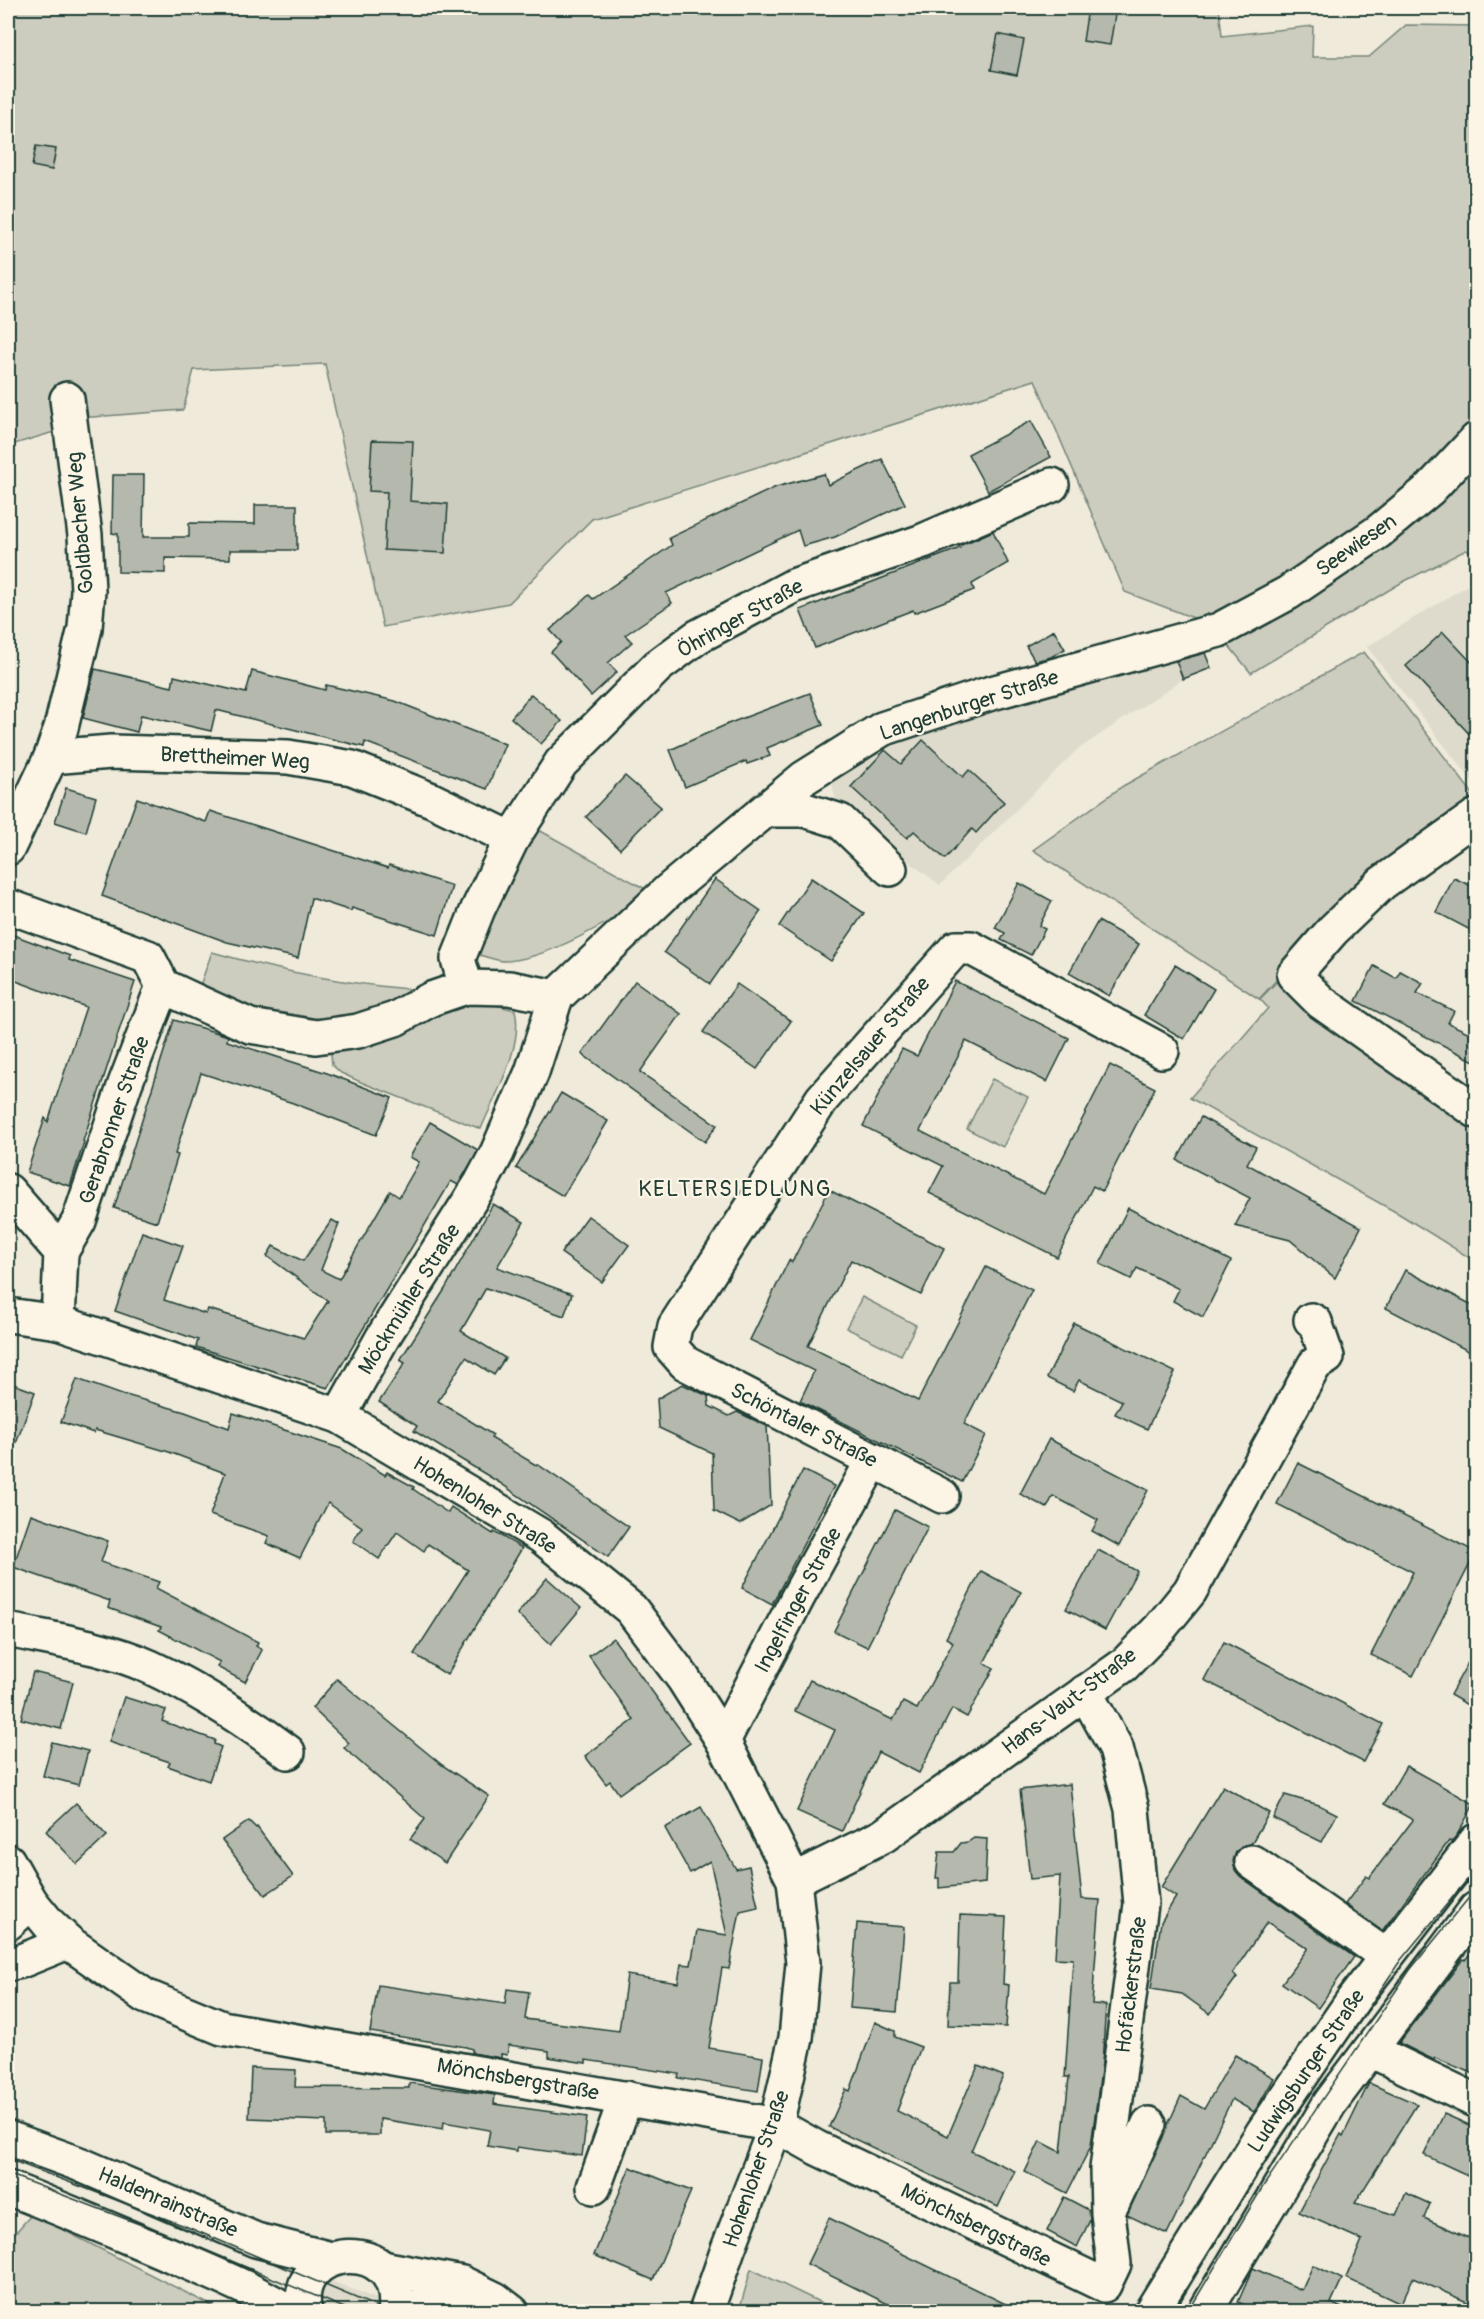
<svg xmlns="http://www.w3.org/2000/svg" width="1484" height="2319" font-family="Pangolin,sans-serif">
  <rect width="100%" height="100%" fill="#efeada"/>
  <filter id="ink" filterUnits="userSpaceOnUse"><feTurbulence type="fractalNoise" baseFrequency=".0167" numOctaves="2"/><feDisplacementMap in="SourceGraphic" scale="12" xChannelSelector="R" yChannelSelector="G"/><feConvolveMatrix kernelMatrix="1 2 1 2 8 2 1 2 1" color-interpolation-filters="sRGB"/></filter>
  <g filter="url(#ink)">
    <g fill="#dedbcc">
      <path d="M1476,580V786L1367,647Z"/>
      <path d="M1184,656L1175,660L1183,679L1077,750L940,885L844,812L836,800L832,784L838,770L890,741L1087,678Z"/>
      <path d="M324,2278L384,2302L382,2312L337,2311L314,2302Z"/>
    </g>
    <g fill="#cccdbf" stroke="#76857a" stroke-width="1.5">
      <path d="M8,8H1219L1222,36L1313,26L1312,57H1369L1406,25L1476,26V554L1466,550L1399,584L1251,673L1212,625L1125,592L1035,380L592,519L509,603L383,627L325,364L194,370L183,410L79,418L57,431L8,446Z"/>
      <path d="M1364,652L1476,798V802L1302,952L1259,999L1033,850L1123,786Z"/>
      <path d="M537,829L653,893C617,918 546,961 503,961C494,960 484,956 476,954L522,851Z"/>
      <path d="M212,952C282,972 351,985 423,990L412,999L298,1031L197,994Z"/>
      <path d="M1292,966L1476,1107V1262L1401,1215L1190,1098L1268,1008L1260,999Z"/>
      <path d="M444,1003L491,1004L515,1010C524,1046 495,1095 481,1129L363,1083L341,1073L332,1065L331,1054L335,1050Z"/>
      <path d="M992,1079L1028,1097L1003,1147L967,1129Z"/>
      <path d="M862,1297L916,1325L901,1355L846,1328Z"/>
      <path d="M32,2214L222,2311L8,2312V2241Z"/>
      <path d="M751,2269L838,2311H739Z"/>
    </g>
    <g fill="#b5b9ad" stroke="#1f3d34" stroke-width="1.5">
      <path d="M1088,8H1116L1110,45L1083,41Z"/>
      <path d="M998,34L1024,40L1017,75L991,70Z"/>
      <path d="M36,146L56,149L52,170L32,166Z"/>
      <path d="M1031,421L1051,457L988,491L968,454Z"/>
      <path d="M372,440L413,441L410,501L448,504L445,553L384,550L387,492L369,491Z"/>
      <path d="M882,459L905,504L835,537L803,546L798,530L666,593L672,603L625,635L632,642L608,663L617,672L591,696L551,652L561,642L550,630L589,595L593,599L672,545L669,538L776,487L824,474L828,485Z"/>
      <path d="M113,475H144L143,537H189V523L255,524V505H297V550H230V559L165,558V573L118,572V534L112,533Z"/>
      <path d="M993,531L1008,563L972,584L974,590L914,613L913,610L815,648L800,610L960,548L959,546Z"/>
      <path d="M1054,630L1065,649L1051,657L1035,661L1026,646Z"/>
      <path d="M1443,632L1476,667V741L1406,666Z"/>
      <path d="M1205,653L1211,668L1183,679L1176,661Z"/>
      <path d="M95,669L172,687L174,676L246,693L252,671L325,690L326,685L395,701L505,744L487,789L365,742L364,747L216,710L211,731L141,715L137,732L83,718Z"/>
      <path d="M810,693L823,725L767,748L770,756L747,764L746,761L685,787L670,750L730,723Z"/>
      <path d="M531,694L562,721L541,744L511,718Z"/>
      <path d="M923,740L963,777L969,770L1004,802L976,833L972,829L945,859L914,831L907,838L851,787L885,750L901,764Z"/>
      <path d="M625,776L661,807L620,849L586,817Z"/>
      <path d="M66,788L96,797L86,832L55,822Z"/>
      <path d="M137,798L206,822L210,811L388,868L389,865L452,886L437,935L352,908L351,911L311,898L298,958L227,942L102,896Z"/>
      <path d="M811,878L864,913L831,961L779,926Z"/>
      <path d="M1454,878L1476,888V933L1436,912Z"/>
      <path d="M715,879L761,911L710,984L664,952Z"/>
      <path d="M1019,883L1052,901L1039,926L1045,929L1031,955L1001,940L1005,933L995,928Z"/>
      <path d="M1098,921L1139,944L1109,996L1069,973Z"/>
      <path d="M8,933L70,956L69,960L135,982L83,1141L84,1142L70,1186L27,1172L45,1118L48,1122L86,1007L8,978Z"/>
      <path d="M1175,965L1214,989L1184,1039L1144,1015Z"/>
      <path d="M1374,966L1396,978L1400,971L1423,983L1417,993L1454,1011L1448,1023L1476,1036V1062L1356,1001Z"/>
      <path d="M635,981L681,1014L640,1072L717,1125L705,1142L582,1054Z"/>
      <path d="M955,981L1069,1038L1047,1082L966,1041L920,1131L1044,1194L1110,1065L1155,1088L1102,1191L1093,1186L1057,1257L929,1193L943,1166L863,1126L902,1049L917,1056Z"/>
      <path d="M737,984L791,1021L757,1069L703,1032Z"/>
      <path d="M174,1020L225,1035L228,1037L227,1041L327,1073L392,1098L376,1135L293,1103L201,1073L175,1154L178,1155L157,1222L114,1208Z"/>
      <path d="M561,1093L608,1121L563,1196L516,1168Z"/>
      <path d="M1201,1117L1256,1147L1247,1164L1361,1227L1335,1278L1290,1240L1235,1226L1250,1198L1177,1160Z"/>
      <path d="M430,1122L478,1150L458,1185L451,1181L328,1388L196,1347L198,1340L115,1311L142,1232L183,1246L164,1300L206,1314L208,1309L304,1338L328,1301L267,1256L273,1246L303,1261L332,1220L339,1224L321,1270L339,1279L390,1191L399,1197L419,1162L410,1157Z"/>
      <path d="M829,1190L944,1248L921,1295L851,1260L808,1346L918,1401L986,1267L1032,1290L964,1424L986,1435L962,1482L800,1401L814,1371L750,1340L789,1260L792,1262Z"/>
      <path d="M493,1204L524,1222L497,1267L572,1294L564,1316L486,1288L461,1331L505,1358L494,1375L466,1357L438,1401L493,1435L491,1438L536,1465L537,1464L629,1527L608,1557L500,1483L414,1431L417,1426L379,1402L405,1363L400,1360L445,1289Z"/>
      <path d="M1128,1208L1231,1261L1203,1317L1173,1301L1179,1289L1137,1268L1131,1279L1100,1264Z"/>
      <path d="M588,1216L629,1245L602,1282L561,1253Z"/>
      <path d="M1405,1270L1476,1307V1355L1386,1308Z"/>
      <path d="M1074,1323L1175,1372L1147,1429L1115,1414L1122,1401L1079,1380L1073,1391L1047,1378Z"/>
      <path d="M77,1379L125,1396L126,1395L185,1412L229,1428L233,1413L342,1449L385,1475L387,1472L414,1487L413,1489L448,1513L451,1507L493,1534L494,1532L522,1548L447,1675L414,1654L468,1570L428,1544L424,1551L397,1532L379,1559L353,1541L362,1527L328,1503L300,1558L266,1543L269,1536L210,1515L225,1473L169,1452L95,1430L94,1433L61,1422Z"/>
      <path d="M8,1382L35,1392L10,1460L8,1459Z"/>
      <path d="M682,1384L708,1396L709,1406L729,1416L737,1412L767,1426L771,1505L740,1524L714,1511L712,1453L659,1428L657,1399Z"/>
      <path d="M1049,1439L1148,1490L1119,1546L1092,1531L1098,1520L1074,1507L1053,1496L1047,1508L1020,1494Z"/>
      <path d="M1298,1463L1476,1552L1413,1676L1371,1655L1413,1572L1277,1504Z"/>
      <path d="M803,1470L834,1486L772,1604L742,1588Z"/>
      <path d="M895,1510L928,1527L867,1647L834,1631Z"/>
      <path d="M31,1514L108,1541L101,1562L159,1582L156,1588L258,1642L256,1646L262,1650L245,1682L217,1667L220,1662L159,1630L161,1627L108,1608L110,1601L13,1567Z"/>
      <path d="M1098,1550L1137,1571L1105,1630L1066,1609Z"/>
      <path d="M981,1571L1021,1592L984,1663L994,1668L967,1717L952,1709L919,1773L878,1752L842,1831L797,1811L835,1730L795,1711L810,1680L893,1720L903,1702L917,1709L953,1642L946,1638Z"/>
      <path d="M547,1578L581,1608L551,1644L517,1614Z"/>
      <path d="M613,1638L690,1743L619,1794L610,1781L606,1784L585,1756L634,1720L589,1656Z"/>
      <path d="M1224,1642L1383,1724L1363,1762L1204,1680Z"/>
      <path d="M1476,1648V1710L1450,1695Z"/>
      <path d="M33,1672L73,1682L61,1729L21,1719Z"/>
      <path d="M337,1679L442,1765L489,1796L445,1863L410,1839L425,1819L344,1748L349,1743L312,1708Z"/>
      <path d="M124,1697L166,1710L162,1721L215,1740L214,1744L221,1747L209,1781L168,1766L170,1762L109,1742Z"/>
      <path d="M52,1742L88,1751L79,1785L43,1776Z"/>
      <path d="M1406,1766L1474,1804L1457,1835L1451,1842L1449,1841L1382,1931L1345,1904L1366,1876L1369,1878L1413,1820L1384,1804Z"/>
      <path d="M1070,1784L1082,1899L1100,1900L1092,2004L1106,2005L1102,2063L1091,2146L1067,2193L1025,2172L1040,2141L1061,2152L1069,2077H1065L1073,1959L1055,1958L1060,1876L1030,1879L1020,1790Z"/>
      <path d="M1223,1786L1269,1813L1251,1844L1244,1845L1236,1852L1233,1861L1235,1870L1241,1877L1354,1957L1318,2008L1282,1983L1308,1948L1267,1922L1233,1973L1237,1977L1210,2014L1182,1994L1151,1989L1161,1922L1176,1897L1161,1887Z"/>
      <path d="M1285,1795L1319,1805L1337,1814L1322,1842L1273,1818Z"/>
      <path d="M76,1803L107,1836L77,1864L46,1831Z"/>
      <path d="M701,1807L736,1869L749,1866L758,1907L740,1911L729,1969L722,1968L709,2048L763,2057L758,2091L678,2078L679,2074L586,2060V2063L549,2057V2051L509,2045L507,2055L501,2054V2058L472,2053V2049L466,2047L370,2032L378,1985L505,2004L507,1989L529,1992L525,2019L619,2031L627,1975L678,1983L681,1964L691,1965L697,1930L727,1935L710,1861L690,1873L665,1828Z"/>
      <path d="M249,1821L256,1828L257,1827L293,1876L265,1895L222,1840Z"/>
      <path d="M974,1838L987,1839L985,1883L939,1888V1878H936L939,1852H954L961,1843L968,1842Z"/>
      <path d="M960,1915L1006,1917L1003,1984L1009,1985L1006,2027L948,2025L950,1982H958Z"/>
      <path d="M857,1923L904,1927L897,2012L850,2008Z"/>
      <path d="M1476,1946V2075L1435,2058L1434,2060L1399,2043L1463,1959L1465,1960Z"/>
      <path d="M875,2022L895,2031V2037L921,2047L897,2111L948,2136L978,2066L1003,2076L971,2151L1015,2171L998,2207L829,2127L846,2089L850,2091Z"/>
      <path d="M1235,2055L1274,2078L1258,2106L1254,2112L1232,2099L1167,2234L1127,2215L1181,2096L1204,2109Z"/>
      <path d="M251,2068L296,2070L295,2087L409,2088V2083L495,2095L494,2104L587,2117L582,2156L517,2147V2151L487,2146L490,2130L444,2122L443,2129L380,2119V2135H326V2121L249,2118Z"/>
      <path d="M1369,2083L1417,2104L1355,2203L1396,2215L1406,2193L1430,2204L1424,2218L1476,2241V2306L1413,2278L1401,2304L1346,2278L1362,2240L1299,2212L1341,2134L1343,2136Z"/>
      <path d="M1444,2114L1476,2128V2179L1424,2155Z"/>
      <path d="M630,2167L691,2191L653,2280L594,2255Z"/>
      <path d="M1064,2197L1089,2210L1090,2220L1077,2247L1047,2231Z"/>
      <path d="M829,2218L1022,2312H904L807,2264Z"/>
      <path d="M1313,2265L1342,2279L1331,2303L1350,2312H1260L1238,2302L1253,2268L1302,2290Z"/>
    </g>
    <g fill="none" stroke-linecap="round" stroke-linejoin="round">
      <g stroke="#1f3d34" stroke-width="38">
        <g id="minor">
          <path d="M51,757L111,752L288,757L352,768L432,800L512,839"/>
          <path d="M766,810H805L840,821L890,869"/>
          <path d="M1476,816L1382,883L1333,930L1294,975L1321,1002L1476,1111"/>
          <path d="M8,848L51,757L61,728L85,628L88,591L85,535L67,399"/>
          <path d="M8,906L148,957L163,986L193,1000L250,1026L316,1037L358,1031L395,1019L431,999L466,987L509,988L556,997"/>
          <path d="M466,987L458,959L478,909L512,839L561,763L658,666L697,637L793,586L923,541L1052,485"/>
          <path d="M8,1191L61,1252L58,1322"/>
          <path d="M61,1252L79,1221L125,1084L163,986"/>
          <path d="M8,1315L58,1322L339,1416L541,1536L631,1609L683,1678L723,1741L794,1880L803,1963L796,2038L776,2125L728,2249L706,2312"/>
          <path d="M339,1416L383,1337L481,1183L497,1153L532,1072L556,997L668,891L804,778L882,729L988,694L1219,630L1288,593L1378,532L1430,489L1476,440"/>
          <path d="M942,1496L685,1363L671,1347L675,1326L822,1099L956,948H971L1162,1051"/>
          <path d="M8,1630C55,1640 106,1647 150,1667C199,1690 245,1720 288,1752"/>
          <path d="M723,1741L798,1597L873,1460"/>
          <path d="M8,1861L31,1902L49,1924L68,1942L145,1996L222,2028L776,2125L817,2148L1104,2285L1114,2264L1108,2213L1107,2169L1141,1904L1132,1809L1116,1748L1085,1692"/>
          <path d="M1252,1862L1386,1956"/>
          <path d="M794,1880L883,1836L1124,1665L1160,1628L1190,1591L1315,1364L1327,1357L1315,1322L1311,1320"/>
          <path d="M8,1923L31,1902"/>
          <path d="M8,1964L21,1961L68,1942"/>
          <path d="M1370,2050L1476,2101"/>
          <path d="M594,2187L626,2098"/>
          <path d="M1112,2204L1149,2124"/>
        </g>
      </g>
      <g stroke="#1f3d34" stroke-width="38">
        <g id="major">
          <path d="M8,2138L79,2164L256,2240L331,2259"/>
          <path d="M8,2188C63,2209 118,2233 173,2256C212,2273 253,2289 289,2312"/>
          <path d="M382,2268L462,2283L495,2299L512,2312"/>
          <path d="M305,2312C288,2243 406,2233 395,2312"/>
          <path d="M401,2312C421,2303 431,2304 452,2312"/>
          <path d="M1151,2312L1263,2132L1353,2000L1476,1841"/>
          <path d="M1205,2312L1330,2103L1476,1909"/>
        </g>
      </g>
      <use href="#minor" stroke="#fcf5e5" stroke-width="33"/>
      <use href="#major" stroke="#fcf5e5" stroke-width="33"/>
      <g stroke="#1f3d34" stroke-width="1.5">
        <path d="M8,2159L185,2226L389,2312"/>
        <path d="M8,2174L181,2240L354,2312"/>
        <path d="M1174,2312L1256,2175L1400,1961L1476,1869"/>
        <path d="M1188,2312L1262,2188L1410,1970L1476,1889"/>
      </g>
    </g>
  </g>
  <g text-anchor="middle" stroke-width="4.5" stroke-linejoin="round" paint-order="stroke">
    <g font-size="21" fill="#1f3d34" stroke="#fcf5e5">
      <text transform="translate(80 523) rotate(-95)" y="7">Goldbacher Weg</text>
      <text transform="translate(1356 545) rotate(-35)" y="7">Seewiesen</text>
      <text transform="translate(740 618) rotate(-29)" y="7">Öhringer Straße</text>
      <text transform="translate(969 705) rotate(-18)" y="7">Langenburger Straße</text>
      <text transform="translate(235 758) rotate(3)" y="7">Brettheimer Weg</text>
      <text transform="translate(870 1046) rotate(-50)" y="7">Künzelsauer Straße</text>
      <text transform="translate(114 1120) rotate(-71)" y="7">Gerabronner Straße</text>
      <text transform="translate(409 1299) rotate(-58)" y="7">Möckmühler Straße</text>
      <text transform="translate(804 1425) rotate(27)" y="7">Schöntaler Straße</text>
      <text transform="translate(485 1505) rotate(32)" y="7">Hohenloher Straße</text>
      <text transform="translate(798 1600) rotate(-62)" y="7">Ingelfinger Straße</text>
      <text transform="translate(1069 1701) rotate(-37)" y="7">Hans-Vaut-Straße</text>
      <text transform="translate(1131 1985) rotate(-83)" y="7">Hofäckerstraße</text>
      <text transform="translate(1306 2071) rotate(-56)" y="7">Ludwigsburger Straße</text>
      <text transform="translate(518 2079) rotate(10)" y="7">Mönchsbergstraße</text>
      <text transform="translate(756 2169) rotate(-71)" y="7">Hohenloher Straße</text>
      <text transform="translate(168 2202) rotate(23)" y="7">Haldenrainstraße</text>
      <text transform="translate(976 2225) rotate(26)" y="7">Mönchsbergstraße</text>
    </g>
    <g font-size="22" letter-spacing="1.5" fill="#1f3d34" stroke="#fcf5e5">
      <text x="735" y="1196">KELTERSIEDLUNG</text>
    </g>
  </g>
  <rect width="1484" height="2319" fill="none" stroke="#fcf5e5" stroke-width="30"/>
  <rect x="15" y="15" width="1454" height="2289" fill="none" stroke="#1f3d34" stroke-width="2" filter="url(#ink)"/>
</svg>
